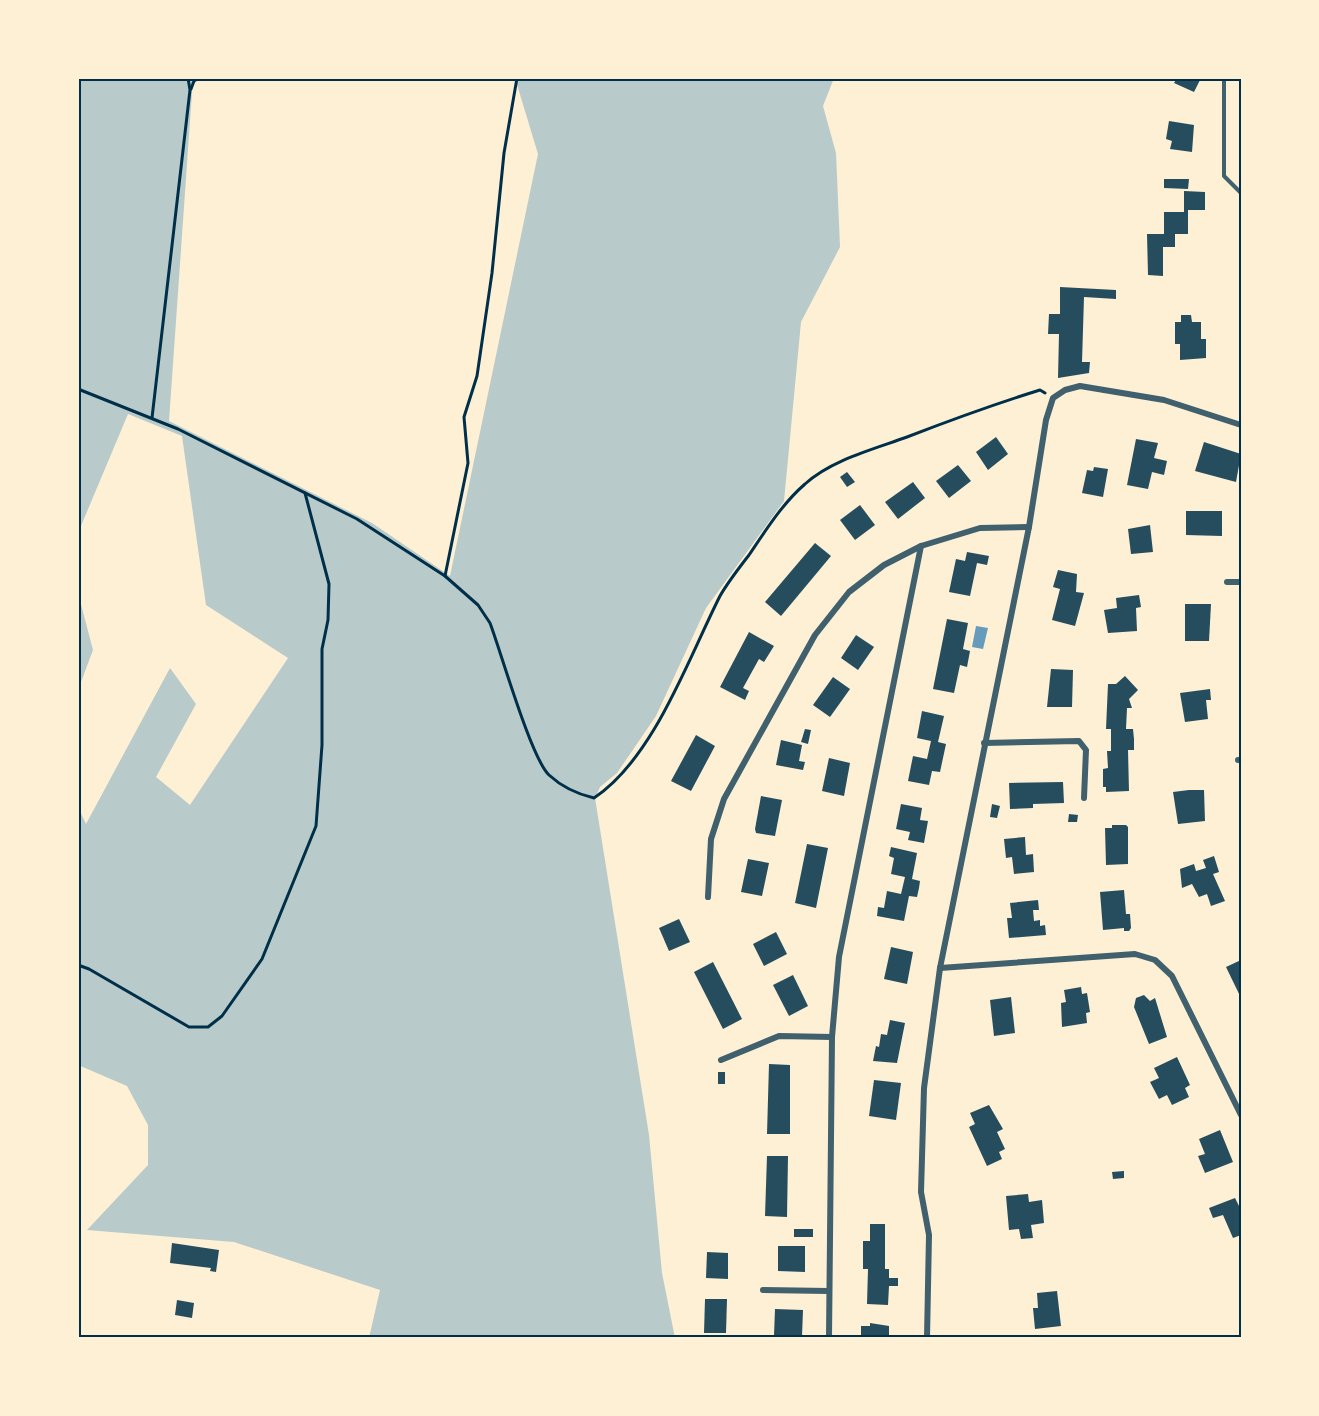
<svg xmlns="http://www.w3.org/2000/svg" width="1319" height="1416" font-family="'Work Sans',sans-serif">
  <rect width="100%" height="100%" fill="#fdf0d5"/>
  <g fill="#b9caca">
    <path d="M78,78H193L169,421L372,523L450,576L538,154L515,78H834L823,106L836,153L840,247L801,322L784,501L706,608L656,716L617,773L600,787L595,798L649,1135L662,1273L675,1338H369L380,1290L234,1242L87,1230L148,1165V1125L127,1086L78,1065V807L86,824L170,668L196,704L156,777L190,805L288,658L206,605L182,436L128,414L78,533Z"/>
    <path d="M78,593L93,650L78,690Z"/>
  </g>
  <path fill="#669bbc" d="M976,626L988,628L983,649L972,647Z"/>
  <g fill="#264d5e">
    <path d="M1177,78H1201L1194,92L1174,83Z"/>
    <path d="M1169,121L1194,125L1192,152L1170,149L1172,141L1166,139Z"/>
    <path d="M1164,179H1189L1188,189L1164,188Z"/>
    <path d="M1184,191L1205,192V210H1188V234H1175V247H1163V276L1148,275L1147,234H1164V212H1184Z"/>
    <path d="M1060,287L1116,290V299L1084,297L1082,362H1090L1089,373L1058,378L1059,334H1048L1049,314H1060Z"/>
    <path d="M1181,315H1191L1192,322H1201V339H1206V358L1180,360V344H1175V322H1181Z"/>
    <path d="M996,437L1008,454L988,470L976,452Z"/>
    <path d="M1136,439L1158,443L1154,458L1167,461L1164,475L1152,472L1148,489L1127,485Z"/>
    <path d="M1204,442L1241,454L1236,482L1195,471Z"/>
    <path d="M958,465L971,481L949,498L936,481Z"/>
    <path d="M1094,467L1108,469L1103,497L1082,493L1087,470L1093,471Z"/>
    <path d="M847,472L855,482L847,487L840,477Z"/>
    <path d="M913,482L925,498L898,519L885,502Z"/>
    <path d="M860,505L875,525L855,540L840,520Z"/>
    <path d="M1186,511H1222V536L1186,535Z"/>
    <path d="M1150,525L1153,552L1131,554L1128,529Z"/>
    <path d="M815,543L831,556L781,616L765,602Z"/>
    <path d="M967,552L989,556L987,565L977,563L970,596L949,592L956,559L965,561Z"/>
    <path d="M1058,570L1077,574L1076,592L1084,593L1075,626L1052,620L1060,589L1053,587Z"/>
    <path d="M1139,595L1141,607L1136,608L1137,631L1108,633L1104,610L1117,608L1116,598Z"/>
    <path d="M1185,604H1211L1209,641H1185Z"/>
    <path d="M947,619L968,623L963,649L970,651L967,667L960,665L954,693L933,689Z"/>
    <path d="M749,632L774,646L764,662L759,659L743,688L749,691L745,700L720,687Z"/>
    <path d="M856,635L874,647L858,670L841,658Z"/>
    <path d="M1051,669L1073,670L1072,707H1047Z"/>
    <path d="M1125,676L1138,690L1129,699L1132,708H1127L1126,729H1133L1134,739V750H1128L1129,791L1106,792V787H1103V769L1108,768L1107,751H1111V729H1106L1108,684H1116Z"/>
    <path d="M833,677L850,689L830,717L813,705Z"/>
    <path d="M1210,689L1211,700H1206L1208,719L1185,722L1180,693Z"/>
    <path d="M922,711L944,716L938,742L946,744L940,772L932,771L929,785L908,781L913,756L927,759L931,741L917,738Z"/>
    <path d="M805,729L811,730L808,744L801,742Z"/>
    <path d="M696,735L715,746L691,791L671,781Z"/>
    <path d="M781,740L802,745L799,761L805,762L803,770L776,765Z"/>
    <path d="M829,758L850,763L844,796L822,791Z"/>
    <path d="M1063,782L1064,803L1033,804V808L1010,809L1009,783Z"/>
    <path d="M1189,790H1204L1205,821L1178,824L1173,792Z"/>
    <path d="M761,796L782,800L775,836L756,833L755,829Z"/>
    <path d="M901,804L922,808L920,820L928,821L924,843L908,840L910,832L896,829Z"/>
    <path d="M992,804L1000,806L997,818L990,817Z"/>
    <path d="M1069,814L1078,815L1077,822H1068Z"/>
    <path d="M1112,825H1126L1128,827V864L1106,865L1105,828H1112Z"/>
    <path d="M1025,837L1026,855L1033,854L1034,872L1014,874L1012,857L1006,858L1004,839Z"/>
    <path d="M807,844L828,848L816,908L795,903Z"/>
    <path d="M891,847L917,853L912,879L920,881L919,888L917,897L909,896L904,921L877,916L878,907L884,908L887,891L901,894L905,877L891,874L894,858L889,856Z"/>
    <path d="M1214,856L1219,872L1213,874L1225,901L1211,906L1207,894L1199,897L1192,884L1182,888L1180,869L1194,864L1196,871L1206,868L1203,860Z"/>
    <path d="M748,859L769,863L762,896L741,892Z"/>
    <path d="M1124,890L1126,914H1130L1131,928L1129,931H1124V928L1103,930L1100,892Z"/>
    <path d="M1038,900L1039,910H1033L1034,921L1040,920V926L1045,925L1046,935L1009,938L1007,918H1012L1010,903Z"/>
    <path d="M679,919L690,942L669,951L659,928Z"/>
    <path d="M776,932L787,954L764,966L753,944Z"/>
    <path d="M891,947L913,952L907,984L884,979Z"/>
    <path d="M1241,960V998L1226,967Z"/>
    <path d="M713,962L742,1019L723,1029L694,972Z"/>
    <path d="M793,975L808,1006L789,1016L773,985Z"/>
    <path d="M1081,987L1082,994L1087,993L1090,1012L1086,1013L1087,1023L1062,1027L1061,1003L1066,1002L1064,990Z"/>
    <path d="M1144,995L1150,1001L1155,998L1167,1037L1149,1044L1134,1007L1136,998Z"/>
    <path d="M1011,997L1015,1033L994,1036L990,1000Z"/>
    <path d="M890,1020L905,1023L897,1063L873,1061L876,1046L879,1047L881,1034L887,1035Z"/>
    <path d="M1177,1057L1190,1085L1185,1088L1189,1097L1172,1105L1167,1095L1159,1099L1150,1082L1159,1078L1154,1068Z"/>
    <path d="M769,1064L790,1065V1134H767Z"/>
    <rect x="718" y="1072" width="7" height="12"/>
    <path d="M874,1080L901,1083L896,1120L869,1116Z"/>
    <path d="M989,1105L1003,1129L997,1132L1005,1149L999,1152L1002,1159L987,1166L969,1127L975,1124L970,1113Z"/>
    <path d="M1220,1130L1233,1162L1205,1173L1198,1156L1205,1154L1199,1139Z"/>
    <path d="M767,1156H788L787,1217L765,1216Z"/>
    <path d="M1124,1171V1178L1113,1179L1112,1172Z"/>
    <path d="M1028,1194L1029,1202L1042,1200L1044,1223L1031,1225L1033,1238L1021,1239L1019,1229L1009,1230L1006,1196Z"/>
    <path d="M1235,1198L1239,1206L1241,1205V1235L1233,1238L1223,1215L1213,1218L1209,1208Z"/>
    <path d="M870,1224H885V1269H889V1278H898V1286H889L888,1305L867,1304L868,1269H863V1241H870Z"/>
    <rect x="794" y="1229" width="19" height="8"/>
    <path d="M172,1243L219,1250L216,1272L210,1271L211,1268L170,1263Z"/>
    <path d="M778,1246H805V1272L778,1271Z"/>
    <path d="M707,1252L728,1253V1279L706,1278Z"/>
    <path d="M1057,1291L1061,1326L1035,1329L1033,1308H1038L1037,1293Z"/>
    <path d="M705,1299H727L726,1333H704Z"/>
    <path d="M177,1300L194,1303L192,1318L175,1315Z"/>
    <path d="M775,1309L803,1310L802,1336L774,1335Z"/>
    <path d="M870,1323L889,1326V1338H861V1326H870Z"/>
  </g>
  <g fill="none" stroke-linecap="round" stroke-linejoin="round">
    <g stroke="#003049" stroke-width="3">
      <path d="M191,89L194,81L199,78"/>
      <path d="M78,389L178,429L357,519L445,576L478,605L490,623C501,652 531,758 549,775C563,788 577,794 594,798C654,758 688,659 720,596C728,582 739,568 749,555C766,530 782,504 805,484C831,460 874,449 907,437C951,420 995,404 1040,390L1045,393"/>
      <path d="M152,418L190,90L188,78"/>
      <path d="M445,576L468,463L464,417L477,376L492,273L504,153L517,78"/>
      <path d="M78,965L89,969L189,1027H208L222,1016L262,959L316,826L322,745V649L328,620L329,584L305,493"/>
    </g>
    <path stroke="#3f606c" stroke-width="4" d="M1224,78V176L1241,193"/>
    <g stroke="#3f606c" stroke-width="6">
      <path d="M1227,582H1241"/>
      <path d="M984,743L1079,741L1086,750L1084,798"/>
      <path d="M1238,760H1241"/>
      <path d="M708,897L711,839L724,799L815,635L849,592L884,565L921,546"/>
      <path d="M940,968L1135,954L1155,960L1172,976L1241,1115"/>
      <path d="M721,1060L779,1036L832,1037"/>
      <path d="M763,1290L829,1291"/>
      <path d="M829,1338L832,1037L839,957L921,546L980,528L1029,527"/>
      <path d="M927,1338L929,1235L921,1192L924,1088L940,968L1029,527L1046,420L1053,398L1065,390L1080,386L1164,400L1241,425"/>
    </g>
  </g>
  <rect width="1319" height="1416" fill="none" stroke="#fdf0d5" stroke-width="159"/>
  <rect x="80" y="80" width="1160" height="1256" fill="none" stroke="#003049" stroke-width="2"/>
</svg>
